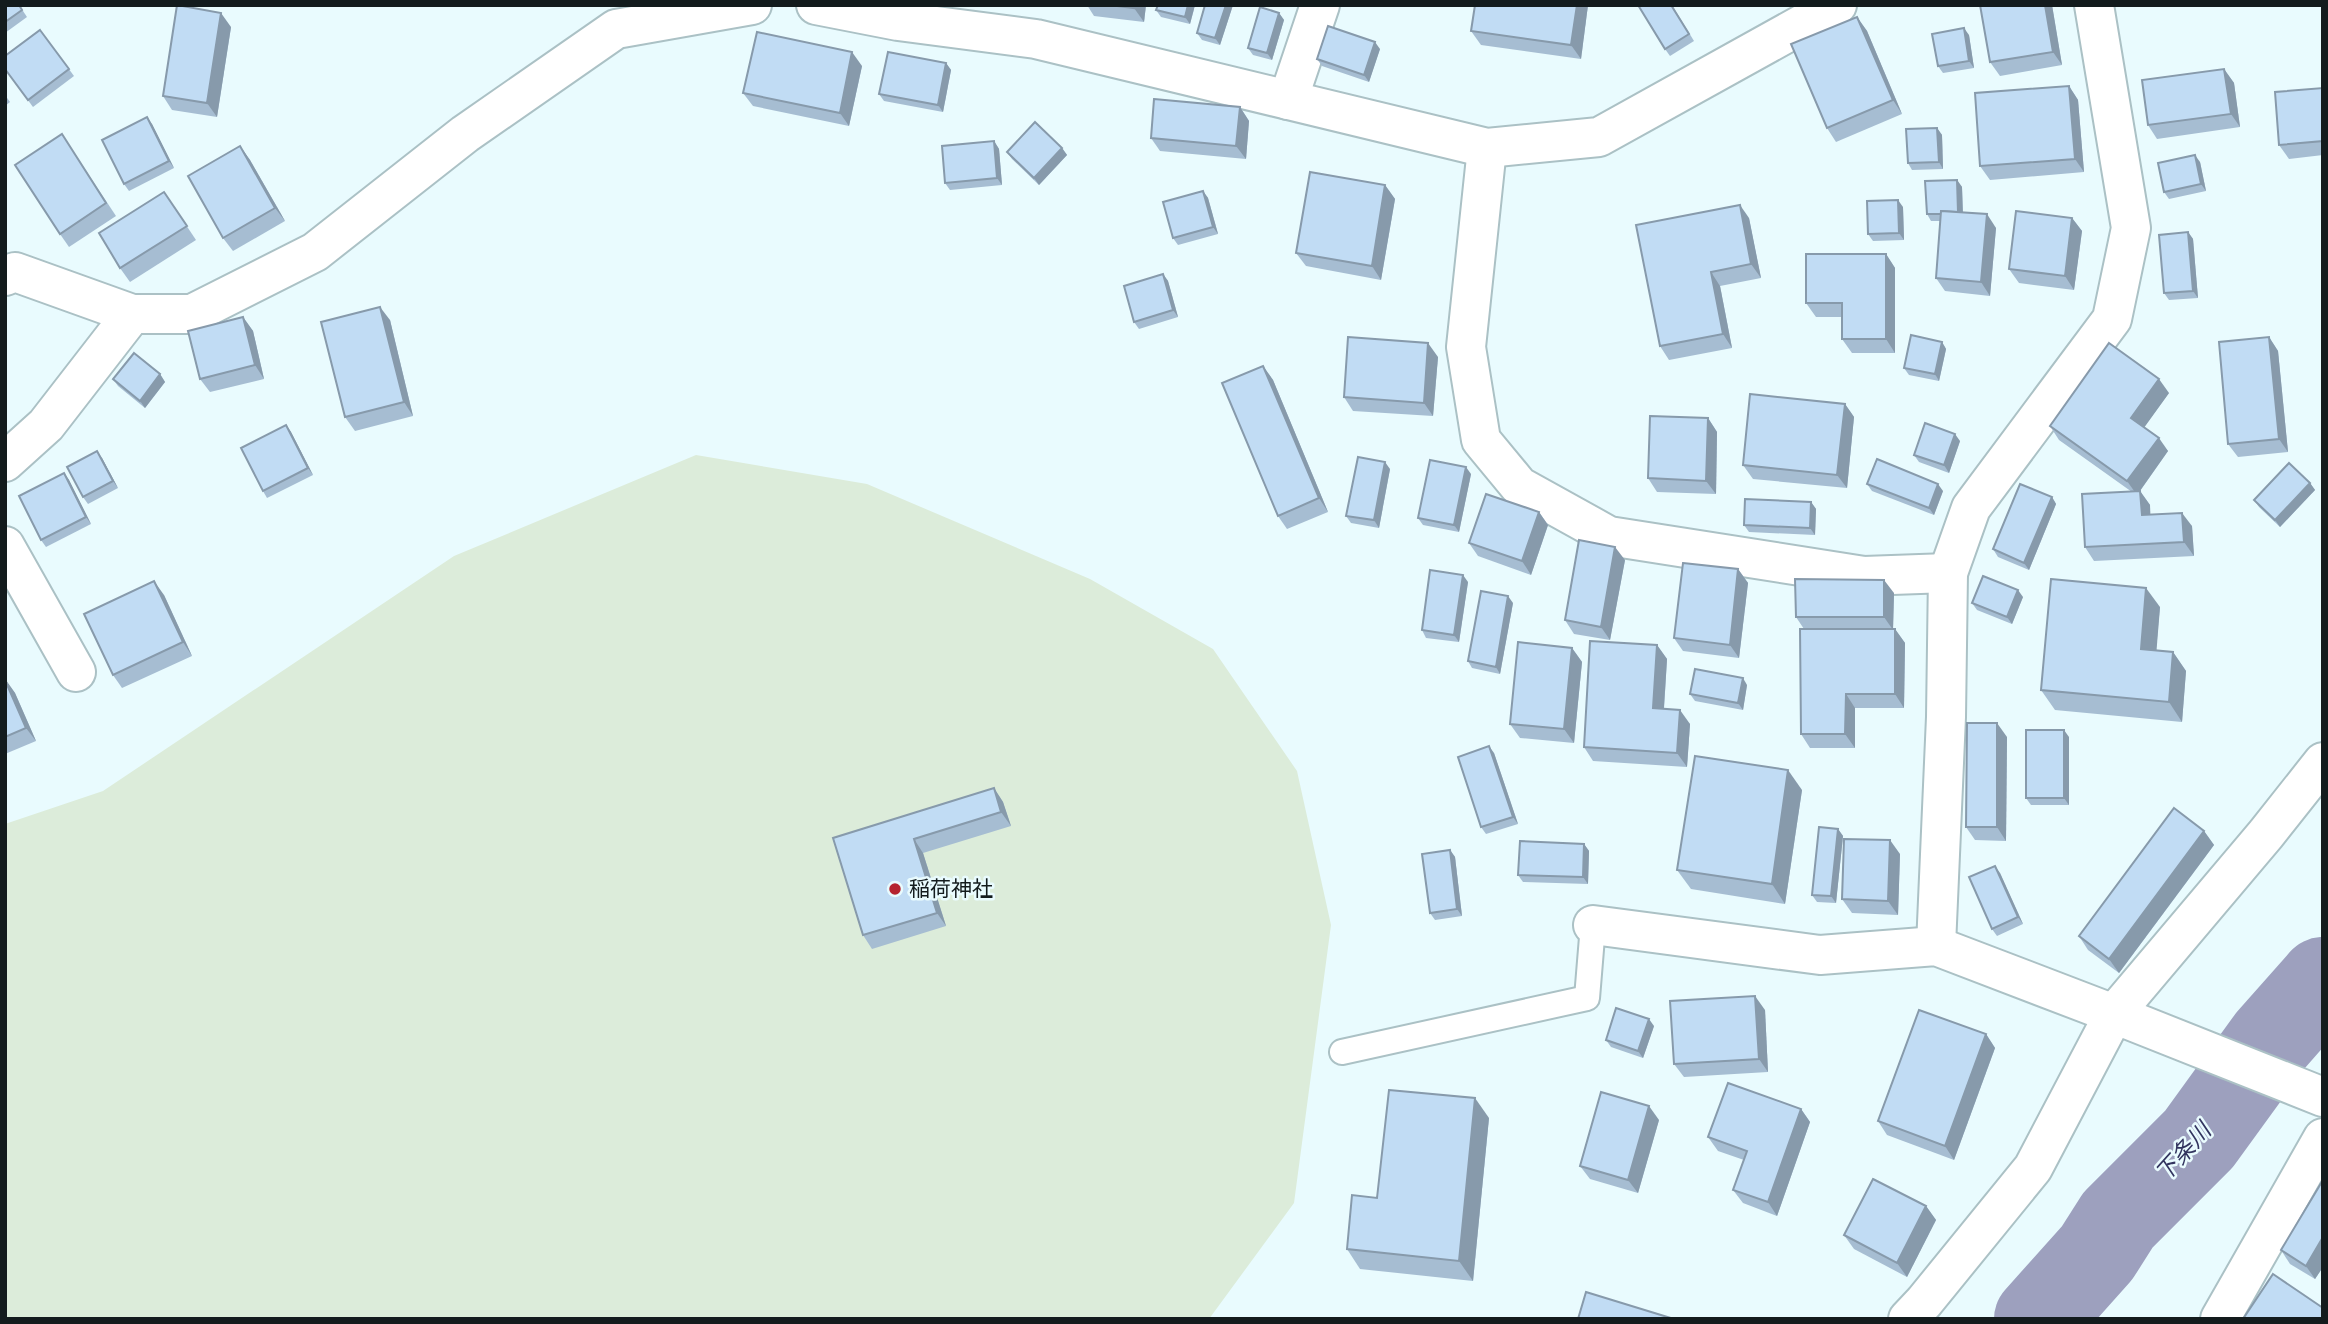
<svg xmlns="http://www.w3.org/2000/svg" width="2328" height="1324" font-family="'Open Sans','Noto Sans JP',sans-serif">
  <rect width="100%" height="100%" fill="#e9fbfe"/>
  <path fill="#dcecda" d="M696,455L867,484L1090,579L1213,649L1297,771L1331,925L1294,1203L1209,1319H5V824L103,791L454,556Z"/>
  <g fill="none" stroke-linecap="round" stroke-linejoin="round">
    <path stroke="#9da0be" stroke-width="88" d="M2038,1319L2097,1253L2118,1220L2199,1139L2270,1041L2323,981"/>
    <g stroke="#abc1c5" stroke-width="28">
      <path id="lane" d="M1342,1052L1587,998L1593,925"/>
    </g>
    <g stroke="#abc1c5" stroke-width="42">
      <g id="street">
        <path d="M816,5L898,21L1036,39L1487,148L1599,137L1837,5"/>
        <path d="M1288,100L1320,5"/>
        <path d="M1487,148L1466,347L1481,440L1519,486L1609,536L1864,576L1948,573"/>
        <path d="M5,276L15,272L132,314H192L315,252L465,134L616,29L752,5"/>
        <path d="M5,462L46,425L132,314"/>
        <path d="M5,546L76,672"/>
        <path d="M1593,925L1820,955L1936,946L2114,1014"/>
        <path d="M1936,946L1946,717L1948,573L1971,508L2112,319L2131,228L2094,5"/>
        <path d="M1908,1319L1924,1302L2033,1168L2114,1014L2266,834L2323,762"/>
        <path d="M2220,1319L2323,1138"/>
      </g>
    </g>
    <g stroke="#abc1c5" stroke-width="42">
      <path id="secondary" d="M2114,1014L2323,1097"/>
    </g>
    <use href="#lane" stroke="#fff" stroke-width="24"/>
    <use href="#street" stroke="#fff" stroke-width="38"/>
    <use href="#secondary" stroke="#fff" stroke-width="38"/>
  </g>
  <g fill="#a6bdd2">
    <path d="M5,5H19L27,17L5,33Z"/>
    <path d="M1087,5H1146L1144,22L1094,16Z"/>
    <path d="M1158,5H1195L1190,24L1161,17L1156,10Z"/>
    <path d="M1205,5H1233L1220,45L1202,40L1197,33Z"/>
    <path d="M1588,5L1581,59L1481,45L1471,31Z"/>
    <path d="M1672,5L1694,41L1670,56L1665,49Z"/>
    <path d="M1980,5H2052L2062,65L2000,76L1990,62Z"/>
    <path d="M1279,13L1284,20L1272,60L1253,55L1248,48Z"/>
    <path d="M1857,17L1867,31L1902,114L1836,142L1827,128Z"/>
    <path d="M231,27L217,117L172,110L163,96Z"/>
    <path d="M40,30L74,76L33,107L5,69Z"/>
    <path d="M1969,35L1974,68L1943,73L1938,66Z"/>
    <path d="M1380,49L1369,82L1322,66L1317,59Z"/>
    <path d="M946,63L951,70L943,112L884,101L879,94Z"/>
    <path d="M862,66L849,126L753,106L743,93Z"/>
    <path d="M2224,69L2234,83L2240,127L2157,139L2148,125Z"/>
    <path d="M2069,86L2078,100L2084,172L1990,180L1980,166Z"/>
    <path d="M2323,88V155L2289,159L2279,145Z"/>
    <path d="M5,95L10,102L5,106Z"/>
    <path d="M1240,107L1249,121L1246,159L1160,151L1151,138Z"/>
    <path d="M152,124L174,168L129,191L124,184Z"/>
    <path d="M1937,128L1942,135L1943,169L1912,170L1908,163Z"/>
    <path d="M994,141L999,149L1002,185L950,190L945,183Z"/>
    <path d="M240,146L250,160L285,221L233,251L223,238Z"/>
    <path d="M71,148L116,216L69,247L60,234Z"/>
    <path d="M1062,148L1067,155L1039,185L1012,159L1007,152Z"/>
    <path d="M2200,162L2206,191L2169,199L2164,192Z"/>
    <path d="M1957,180L1962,187L1963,212L1996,228L1990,296L1945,291L1936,278L1940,221H1931L1927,214Z"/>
    <path d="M1385,185L1395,199L1381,280L1306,266L1296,253Z"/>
    <path d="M1203,191L1208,198L1218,234L1178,245L1173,238Z"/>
    <path d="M164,192L196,240L130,282L120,268Z"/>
    <path d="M1903,207L1904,240L1873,241L1868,234Z"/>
    <path d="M1749,218L1761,278L1720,286L1732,348L1669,360L1660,346Z"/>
    <path d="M2072,218L2082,231L2074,290L2019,283L2009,269Z"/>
    <path d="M2188,232L2193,239L2198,298L2169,300L2164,293Z"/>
    <path d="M1886,254L1895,268V353H1852L1842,339V317H1816L1806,303Z"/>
    <path d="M1163,274L1168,281L1178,317L1139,329L1134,322Z"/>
    <path d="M243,317L253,331L264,379L210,392L200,379Z"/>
    <path d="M390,320L413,416L355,431L345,417Z"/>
    <path d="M2269,337L2278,351L2288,452L2238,457L2228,444Z"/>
    <path d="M1942,342L1946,349L1939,381L1909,375L1904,368Z"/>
    <path d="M1438,357L1433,416L1353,411L1344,397Z"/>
    <path d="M1263,366L1273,380L1328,512L1287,529L1278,516Z"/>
    <path d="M160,374L165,382L145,408L118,386L113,379Z"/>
    <path d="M2169,393L2144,427L2168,451L2140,491L2150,505V515L2192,526L2194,556L2094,561L2085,547L2132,492L2059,440L2050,426Z"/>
    <path d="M1845,404L1854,417L1847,488L1753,479L1743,465Z"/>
    <path d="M1708,418L1717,432L1716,494L1657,492L1648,478Z"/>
    <path d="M286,425L291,432L313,475L267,498L263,491Z"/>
    <path d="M1960,441L1949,473L1919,462L1914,455Z"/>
    <path d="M102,458L118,488L88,504L83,497Z"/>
    <path d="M1390,469L1379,528L1351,523L1346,516Z"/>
    <path d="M64,473L69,480L91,524L46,547L41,540Z"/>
    <path d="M1471,474L1459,532L1423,525L1418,518Z"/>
    <path d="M2310,483L2315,490L2280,527L2259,507L2254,500Z"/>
    <path d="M1867,484L1943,491L1934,515L1872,491Z"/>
    <path d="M2052,497L2056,504L2029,570L1998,557L1993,549Z"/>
    <path d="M1811,502L1816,509L1815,535L1749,532L1744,525Z"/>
    <path d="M1539,512L1548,525L1531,575L1478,556L1469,543Z"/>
    <path d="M1625,560L1610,640L1574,634L1565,620Z"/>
    <path d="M1738,569L1748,583L1739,658L1683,651L1674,638Z"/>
    <path d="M1468,582L1459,642L1426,638L1422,630Z"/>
    <path d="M1894,593L1893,629H1895L1905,643L1904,708H1855V748H1810L1801,734L1804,629L1796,617Z"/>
    <path d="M164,595L192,656L122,688L113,675Z"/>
    <path d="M2023,597L2012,624L1977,610L1972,603Z"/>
    <path d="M1513,603L1500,674L1472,668L1468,661Z"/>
    <path d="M2160,607L2156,650L2173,652L2186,671L2182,722L2055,710L2041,690Z"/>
    <path d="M1657,645L1667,659L1664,709L1690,724L1687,767L1593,761L1584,747Z"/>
    <path d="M1572,648L1582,662L1574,743L1520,738L1510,724Z"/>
    <path d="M5,680L15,693L36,741L5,754Z"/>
    <path d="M1747,685L1743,710L1695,701L1690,694Z"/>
    <path d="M2007,737L2006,841L1975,840L1966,827Z"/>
    <path d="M2069,737V805H2031L2026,798Z"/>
    <path d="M1494,753L1518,824L1486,834L1481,827Z"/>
    <path d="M994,788L1003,802L1011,826L923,853L946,926L872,949L863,935L833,838Z"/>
    <path d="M1802,790L1785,904L1691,889L1677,870Z"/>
    <path d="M1838,829L1843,836L1836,903L1817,902L1812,895Z"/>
    <path d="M2204,831L2214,845L2119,973L2088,950L2079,936Z"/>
    <path d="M1584,844L1589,851L1588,884L1523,882L1518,875Z"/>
    <path d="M1450,850L1455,857L1462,916L1435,920L1430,913Z"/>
    <path d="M1900,854L1898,915L1852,913L1842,899Z"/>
    <path d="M2000,873L2023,924L1997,936L1992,929Z"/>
    <path d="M1765,1010L1768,1072L1684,1077L1674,1064Z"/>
    <path d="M1654,1026L1643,1058L1611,1047L1606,1040Z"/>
    <path d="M1986,1034L1995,1048L1954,1160L1887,1135L1878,1121Z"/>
    <path d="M1801,1109L1810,1122L1777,1216L1743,1203L1733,1190L1744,1160L1718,1151L1708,1137Z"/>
    <path d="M1489,1118L1473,1281L1360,1269L1347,1249L1377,1198Z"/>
    <path d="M1659,1120L1638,1193L1590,1179L1580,1166Z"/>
    <path d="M2323,1180V1267L2315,1279L2290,1264L2281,1250Z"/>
    <path d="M1926,1206L1936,1220L1907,1277L1854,1249L1844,1235Z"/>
  </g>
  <g fill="#879aab">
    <path d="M1134,5H1146L1144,22L1134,8Z"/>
    <path d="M1188,5H1195L1190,24L1185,17Z"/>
    <path d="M1226,5H1233L1220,45L1215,38Z"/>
    <path d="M1577,5H1588L1581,59L1571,45Z"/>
    <path d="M2045,5H2052L2062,65L2053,52Z"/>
    <path d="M221,13L231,27L217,117L207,103Z"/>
    <path d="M1279,13L1284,20L1272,60L1267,53Z"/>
    <path d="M1857,17L1867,31L1902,114L1893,100Z"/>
    <path d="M1964,28L1969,35L1974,68L1969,61Z"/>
    <path d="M1375,42L1380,49L1369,82L1364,75Z"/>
    <path d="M852,52L862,66L849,126L840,113Z"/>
    <path d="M946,63L951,70L943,112L938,105Z"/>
    <path d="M2224,69L2234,83L2240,127L2231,114Z"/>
    <path d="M2069,86L2078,100L2084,172L2075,159Z"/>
    <path d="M1240,107L1249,121L1246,159L1236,146Z"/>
    <path d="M147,117L152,124L174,168L169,161Z"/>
    <path d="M1937,128L1942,135L1943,169L1939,162Z"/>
    <path d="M994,141L999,149L1002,185L997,178Z"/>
    <path d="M240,146L250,160L285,221L275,208Z"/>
    <path d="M1062,148L1067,155L1039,185L1034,178Z"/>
    <path d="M2195,155L2200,162L2206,191L2201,184Z"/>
    <path d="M1957,180L1962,187L1963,220L1958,213Z"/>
    <path d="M1385,185L1395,199L1381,280L1372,266Z"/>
    <path d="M1203,191L1208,198L1218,234L1213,227Z"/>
    <path d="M1898,200L1903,207L1904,240L1899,233Z"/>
    <path d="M1740,205L1749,218L1761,278L1751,264Z"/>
    <path d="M1987,214L1996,228L1990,296L1981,282Z"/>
    <path d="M2072,218L2082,231L2074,290L2065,276Z"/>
    <path d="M2188,232L2193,239L2198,298L2193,291Z"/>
    <path d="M1886,254L1895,268V353L1886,339Z"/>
    <path d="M1711,272L1720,286L1732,348L1723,334Z"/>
    <path d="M1163,274L1168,281L1178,317L1173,310Z"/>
    <path d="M380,307L390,320L413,416L404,402Z"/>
    <path d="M243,317L253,331L264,379L255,365Z"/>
    <path d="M2269,337L2278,351L2288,452L2279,439Z"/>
    <path d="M1942,342L1946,349L1939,381L1935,374Z"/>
    <path d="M1428,343L1438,357L1433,416L1424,403Z"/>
    <path d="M1263,366L1273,380L1328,512L1319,498Z"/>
    <path d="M160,374L165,382L145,408L140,401Z"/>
    <path d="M2159,379L2169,393L2141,432L2131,418Z"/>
    <path d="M1845,404L1854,417L1847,488L1837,475Z"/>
    <path d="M1708,418L1717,432L1716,494L1706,481Z"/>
    <path d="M286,425L291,432L313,475L308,468Z"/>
    <path d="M1955,434L1960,441L1949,473L1944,465Z"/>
    <path d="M2159,438L2168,451L2137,495L2127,481Z"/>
    <path d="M97,451L102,458L118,488L113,481Z"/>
    <path d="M1385,462L1390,469L1379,528L1374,520Z"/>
    <path d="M1466,467L1471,474L1459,532L1454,525Z"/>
    <path d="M64,473L69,480L91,524L86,517Z"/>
    <path d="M2310,483L2315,490L2280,527L2275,520Z"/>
    <path d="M1938,484L1943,491L1934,515L1929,508Z"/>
    <path d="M2140,491L2150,505L2151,529L2142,515Z"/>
    <path d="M2052,497L2056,504L2029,570L2024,563Z"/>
    <path d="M1811,502L1816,509L1815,535L1810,528Z"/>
    <path d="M1539,512L1548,525L1531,575L1522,561Z"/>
    <path d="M2182,513L2192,526L2194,556L2184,542Z"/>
    <path d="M1615,547L1625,560L1610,640L1601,627Z"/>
    <path d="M1738,569L1748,583L1739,658L1730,645Z"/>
    <path d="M1463,575L1468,582L1459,642L1454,635Z"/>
    <path d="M1884,580L1894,593L1893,630L1884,617Z"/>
    <path d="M154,581L164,595L192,656L183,642Z"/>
    <path d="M2146,588L2160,607L2155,669L2141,649Z"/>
    <path d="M2018,590L2023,597L2012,624L2007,617Z"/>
    <path d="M1508,596L1513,603L1500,674L1496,667Z"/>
    <path d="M1895,629L1905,643L1904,708L1895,694Z"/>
    <path d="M1657,645L1667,659L1663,722L1653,708Z"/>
    <path d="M1572,648L1582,662L1574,743L1564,729Z"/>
    <path d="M2173,652L2186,671L2182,722L2169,702Z"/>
    <path d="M1743,678L1747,685L1743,710L1738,703Z"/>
    <path d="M6,680L15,693L36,741L26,728Z"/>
    <path d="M1846,694L1855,708V748L1845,734Z"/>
    <path d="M1680,710L1690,724L1687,767L1677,753Z"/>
    <path d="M1997,723L2007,737L2006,841L1997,827Z"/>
    <path d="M2064,730L2069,737V805L2064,798Z"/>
    <path d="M1489,746L1494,753L1518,824L1513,817Z"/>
    <path d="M1788,770L1802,790L1785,904L1772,884Z"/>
    <path d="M994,788L1003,802L1011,826L1001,812Z"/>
    <path d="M1838,829L1843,836L1836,903L1831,896Z"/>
    <path d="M2204,831L2214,845L2119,973L2109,959Z"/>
    <path d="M914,839L923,853L946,926L937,913Z"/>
    <path d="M1890,840L1900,854L1898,915L1888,901Z"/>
    <path d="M1584,844L1589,851L1588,884L1583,877Z"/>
    <path d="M1450,850L1455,857L1462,916L1457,909Z"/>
    <path d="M1995,866L2000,873L2023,924L2018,917Z"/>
    <path d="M1755,996L1765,1010L1768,1072L1759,1059Z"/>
    <path d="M1649,1019L1654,1026L1643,1058L1638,1051Z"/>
    <path d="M1986,1034L1995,1048L1954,1160L1945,1146Z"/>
    <path d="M1475,1098L1489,1118L1473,1281L1459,1261Z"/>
    <path d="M1649,1106L1659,1120L1638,1193L1628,1180Z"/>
    <path d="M1801,1109L1810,1122L1777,1216L1768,1202Z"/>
    <path d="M1926,1206L1936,1220L1907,1277L1897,1263Z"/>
    <path d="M2323,1237V1267L2315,1279L2306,1266Z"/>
  </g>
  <g fill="#c1dcf4" stroke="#879aab" stroke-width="2">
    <path d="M5,5H19L22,10L5,22Z"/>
    <path d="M177,5L221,13L207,103L163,96Z"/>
    <path d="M1109,5H1134V8Z"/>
    <path d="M1158,5H1188L1185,17L1156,10Z"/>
    <path d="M1205,5H1226L1215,38L1197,33Z"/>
    <path d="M1475,5H1577L1571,45L1471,31Z"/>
    <path d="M1638,5H1671L1689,34L1665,49Z"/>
    <path d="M1980,5H2045L2053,52L1990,62Z"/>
    <path d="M1260,7L1279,13L1267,53L1248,48Z"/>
    <path d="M1857,17L1893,100L1827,128L1791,44Z"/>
    <path d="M1328,26L1375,42L1364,75L1317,59Z"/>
    <path d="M1964,28L1969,61L1938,66L1932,34Z"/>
    <path d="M40,30L69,69L28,100L5,69V56Z"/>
    <path d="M757,32L852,52L840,113L743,93Z"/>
    <path d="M888,52L946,63L938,105L879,94Z"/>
    <path d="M2224,69L2231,114L2148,125L2142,80Z"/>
    <path d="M2069,86L2075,159L1980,166L1975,93Z"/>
    <path d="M2323,88V141L2279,145L2275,92Z"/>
    <path d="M1154,99L1240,107L1236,146L1151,138Z"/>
    <path d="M147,117L169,161L124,184L102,140Z"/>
    <path d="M1035,122L1062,148L1034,178L1007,152Z"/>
    <path d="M1937,128L1939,162L1908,163L1906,129Z"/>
    <path d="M62,134L106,203L60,234L15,165Z"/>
    <path d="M994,141L997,178L945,183L942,146Z"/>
    <path d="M240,146L275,208L223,238L188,176Z"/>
    <path d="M2195,155L2201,184L2164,192L2158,163Z"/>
    <path d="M1310,172L1385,185L1372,266L1296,253Z"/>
    <path d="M1957,180L1958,212L1941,211V214H1927L1925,181Z"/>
    <path d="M1203,191L1213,227L1173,238L1163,202Z"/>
    <path d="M164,192L187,226L120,268L99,233Z"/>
    <path d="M1898,200L1899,233L1868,234L1867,201Z"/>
    <path d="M1740,205L1751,264L1711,272L1723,334L1660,346L1636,225Z"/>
    <path d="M1941,211L1987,214L1981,282L1936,278Z"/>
    <path d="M2016,211L2072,218L2065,276L2009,269Z"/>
    <path d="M2188,232L2193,291L2164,293L2159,235Z"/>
    <path d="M1806,254H1886V339H1842V303H1806Z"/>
    <path d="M1163,274L1173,310L1134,322L1124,286Z"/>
    <path d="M380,307L404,402L345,417L321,322Z"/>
    <path d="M243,317L255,365L200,379L188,331Z"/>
    <path d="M1911,335L1942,342L1935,374L1904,368Z"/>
    <path d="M1348,337L1428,343L1424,403L1344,397Z"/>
    <path d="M2269,337L2279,439L2228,444L2219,342Z"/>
    <path d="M2109,343L2159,379L2131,418L2159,438L2127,481L2050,426Z"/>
    <path d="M134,353L160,374L140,401L113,379Z"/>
    <path d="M1263,366L1319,498L1278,516L1222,383Z"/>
    <path d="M1750,394L1845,404L1837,475L1743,465Z"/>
    <path d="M1650,416L1708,418L1706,481L1648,478Z"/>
    <path d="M1925,423L1955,434L1944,465L1914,455Z"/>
    <path d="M286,425L308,468L263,491L241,448Z"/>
    <path d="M97,451L113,481L83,497L67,467Z"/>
    <path d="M1358,457L1385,462L1374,520L1346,516Z"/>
    <path d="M1877,459L1938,484L1929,508L1867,484Z"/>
    <path d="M1430,460L1466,467L1454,525L1418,518Z"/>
    <path d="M2289,463L2310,483L2275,520L2254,500Z"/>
    <path d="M64,473L86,517L41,540L19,496Z"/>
    <path d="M2020,484L2052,497L2024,563L1993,549Z"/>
    <path d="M2140,491L2142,515L2182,513L2184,542L2085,547L2082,494Z"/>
    <path d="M1486,494L1539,512L1522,561L1469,543Z"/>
    <path d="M1745,499L1811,502L1810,528L1744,525Z"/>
    <path d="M1579,540L1615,547L1601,627L1565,620Z"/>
    <path d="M1683,563L1738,569L1730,645L1674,638Z"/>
    <path d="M1430,570L1463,575L1454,635L1422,630Z"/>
    <path d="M1983,576L2018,590L2007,617L1972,603Z"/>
    <path d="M1795,579L1884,580V617H1796Z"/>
    <path d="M2051,579L2146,588L2141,649L2173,652L2169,702L2041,690Z"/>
    <path d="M154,581L183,642L113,675L84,614Z"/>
    <path d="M1481,591L1508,596L1496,667L1468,661Z"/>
    <path d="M1800,629H1895V694H1846L1845,734H1801Z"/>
    <path d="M1590,641L1657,645L1653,708L1680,710L1677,753L1584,747Z"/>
    <path d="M1518,642L1572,648L1564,729L1510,724Z"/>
    <path d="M1695,669L1743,678L1738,703L1690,694Z"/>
    <path d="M5,680L26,728L5,737Z"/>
    <path d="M1967,723H1997V827H1966Z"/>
    <rect x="2026" y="730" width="38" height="68"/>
    <path d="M1489,746L1513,817L1481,827L1458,757Z"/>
    <path d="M1695,756L1788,770L1772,884L1677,870Z"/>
    <path d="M994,788L1001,812L914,839L937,913L863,935L833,838Z"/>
    <path d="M2174,808L2204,831L2109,959L2079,936Z"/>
    <path d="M1819,827L1838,829L1831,896L1812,895Z"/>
    <path d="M1844,839L1890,840L1888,901L1842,899Z"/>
    <path d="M1520,841L1584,844L1583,877L1518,875Z"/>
    <path d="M1450,850L1457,909L1430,913L1422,854Z"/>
    <path d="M1995,866L2018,917L1992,929L1969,877Z"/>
    <path d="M1755,996L1759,1059L1674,1064L1670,1001Z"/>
    <path d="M1616,1008L1649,1019L1638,1051L1606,1040Z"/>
    <path d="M1919,1010L1986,1034L1945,1146L1878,1121Z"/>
    <path d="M1728,1083L1801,1109L1768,1202L1733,1190L1747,1151L1708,1137Z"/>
    <path d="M1389,1090L1475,1098L1459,1261L1347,1249L1352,1195L1377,1198Z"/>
    <path d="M1601,1092L1649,1106L1628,1180L1580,1166Z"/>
    <path d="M1873,1179L1926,1206L1897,1263L1844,1235Z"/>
    <path d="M2323,1180V1237L2306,1266L2281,1250Z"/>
    <path d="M2273,1274L2323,1308V1319H2243Z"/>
    <path d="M1586,1292L1674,1319H1578Z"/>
  </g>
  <circle fill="#b5232f" stroke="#e9fbfe" stroke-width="2.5" cx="895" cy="889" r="7"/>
  <g text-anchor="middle" stroke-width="5" stroke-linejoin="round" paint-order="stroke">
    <g font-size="21" fill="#131b1d" stroke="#e9fbfe" text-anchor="start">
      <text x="909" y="896">稲荷神社</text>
    </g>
    <g font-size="23" font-style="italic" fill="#32345f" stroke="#e9fbfe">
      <text transform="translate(2183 1152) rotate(-48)" y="8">下条川</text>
    </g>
  </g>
  <rect width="2328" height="1324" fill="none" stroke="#131b1d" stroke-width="14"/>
</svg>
